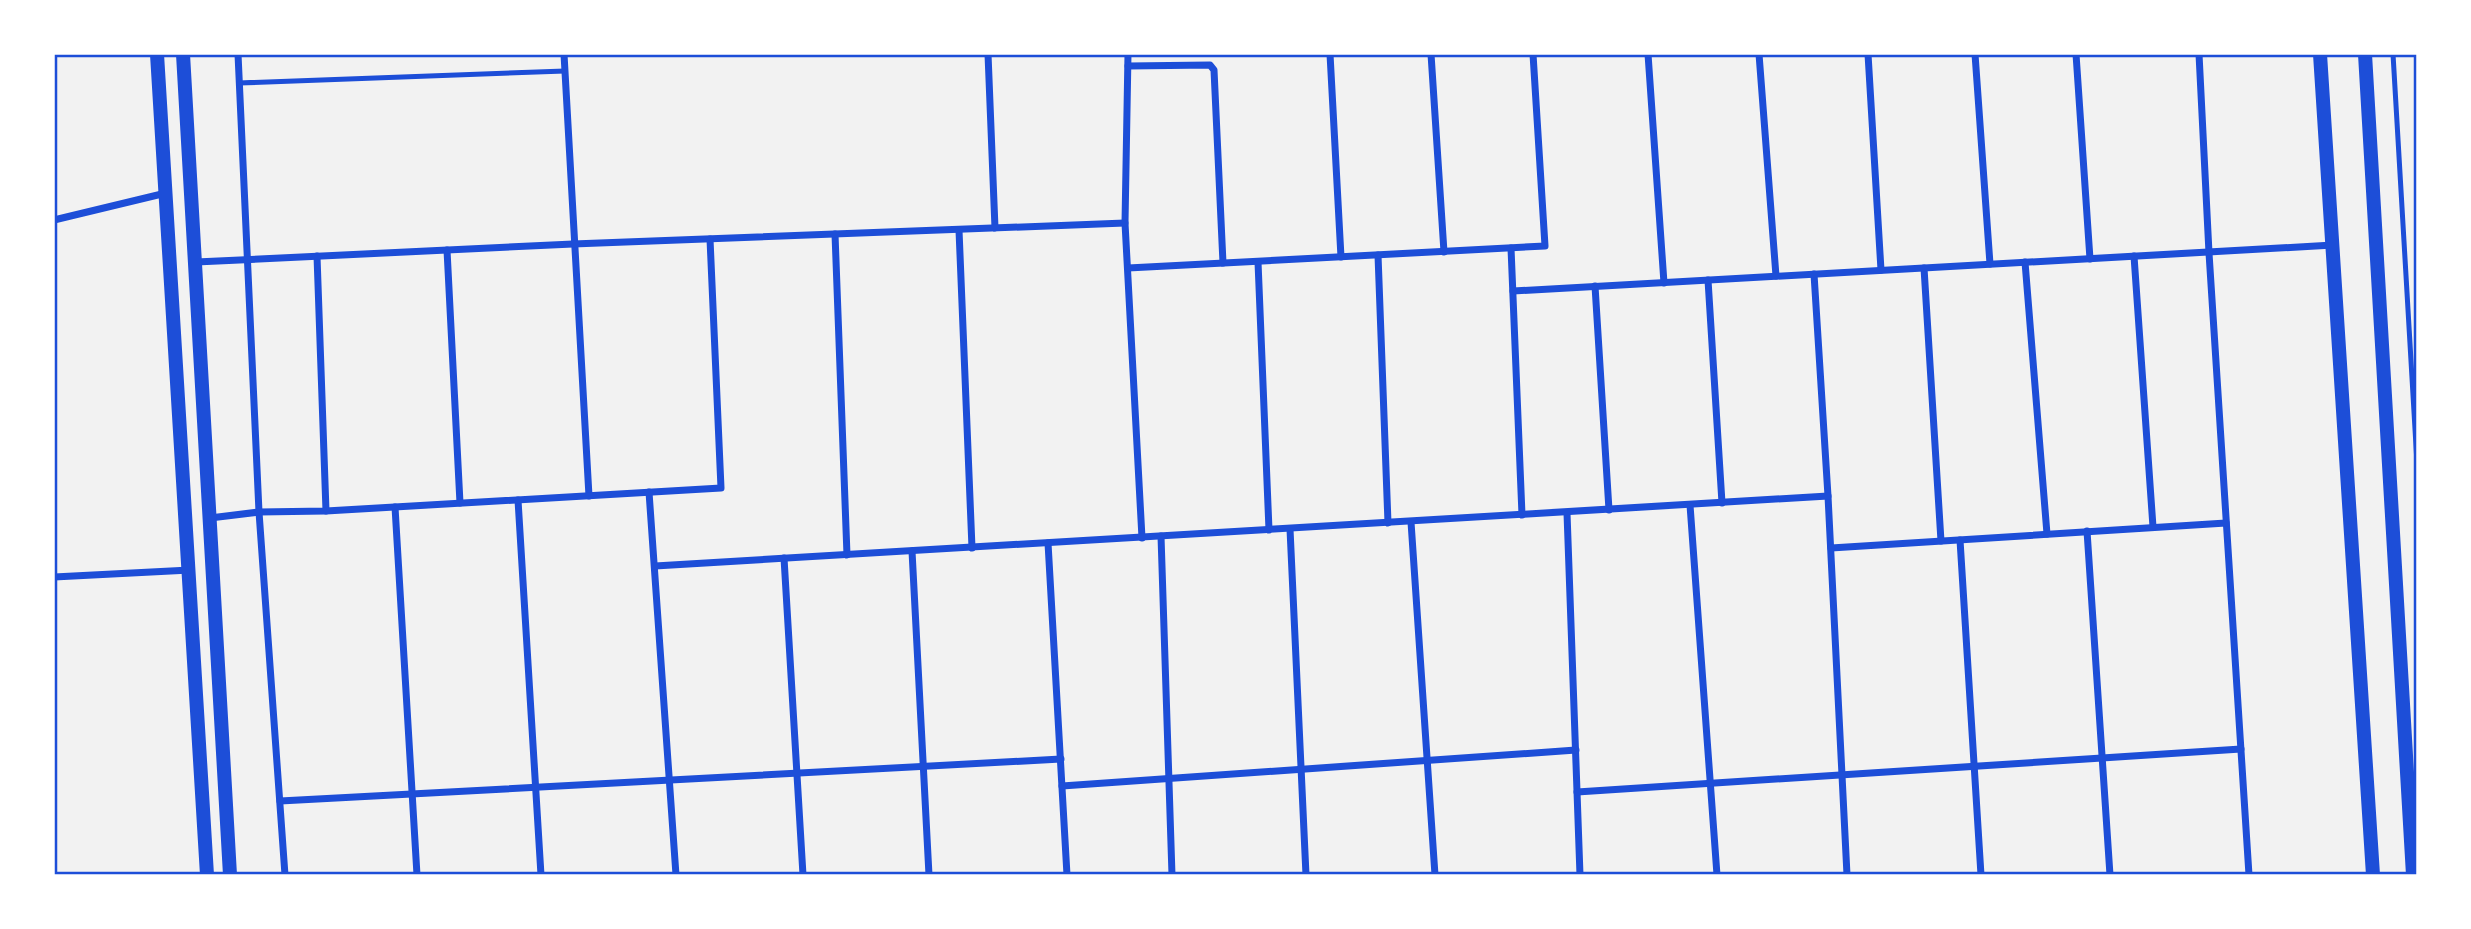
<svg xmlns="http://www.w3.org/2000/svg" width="2471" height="929" font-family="'Noto Sans',sans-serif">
  <rect width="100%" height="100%" fill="#f2f2f2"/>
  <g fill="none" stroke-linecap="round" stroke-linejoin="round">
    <g stroke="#1d4ed8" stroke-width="5">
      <path d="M2393,54L2417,463"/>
      <path d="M239,83L565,71"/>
    </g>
    <g stroke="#1d4ed8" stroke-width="7">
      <path d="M238,54L259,512L285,875"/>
      <path d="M564,54L589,496"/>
      <path d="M988,54L995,228"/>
      <path d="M1128,54L1125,223L1142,538"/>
      <path d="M1330,54L1341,257"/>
      <path d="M1431,54L1444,252"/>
      <path d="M1648,54L1664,283"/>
      <path d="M1759,54L1776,276"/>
      <path d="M1868,54L1881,270"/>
      <path d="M1975,54L1990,264"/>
      <path d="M2076,54L2090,259"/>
      <path d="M2199,54L2209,253L2249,875"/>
      <path d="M1128,66L1210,65L1214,70L1223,263"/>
      <path d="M54,220L166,193"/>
      <path d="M959,230L972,548"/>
      <path d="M835,234L847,555"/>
      <path d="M1511,248L1522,515"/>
      <path d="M447,250L460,503"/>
      <path d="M1378,255L1388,523"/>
      <path d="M317,256L326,511"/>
      <path d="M2134,256L2153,527"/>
      <path d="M196,262L573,244L1125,223"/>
      <path d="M1258,262L1269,530"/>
      <path d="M2025,262L2047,534"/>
      <path d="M1128,268L1545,246L1533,54"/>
      <path d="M1924,268L1941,541"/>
      <path d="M1814,274L1828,496L1847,875"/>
      <path d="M1708,280L1722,503"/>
      <path d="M1595,286L1609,510"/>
      <path d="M1513,291L2333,245"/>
      <path d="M649,492L676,875"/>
      <path d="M518,500L541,875"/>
      <path d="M1690,505L1717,875"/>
      <path d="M395,507L417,875"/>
      <path d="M1567,513L1580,875"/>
      <path d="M210,518L259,512L326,511L721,488L710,239"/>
      <path d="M1411,522L1435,875"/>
      <path d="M1290,529L1306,875"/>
      <path d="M2087,531L2110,875"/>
      <path d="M1161,536L1172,875"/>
      <path d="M1960,540L1981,875"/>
      <path d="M1048,543L1067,875"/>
      <path d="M1831,548L2226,523"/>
      <path d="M912,551L929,875"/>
      <path d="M784,558L803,875"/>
      <path d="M655,566L1828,496"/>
      <path d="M54,577L190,570"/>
      <path d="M1062,786L1576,750"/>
      <path d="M1577,792L2241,749"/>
      <path d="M280,801L1061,759"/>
    </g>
    <g stroke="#1d4ed8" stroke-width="14">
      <path d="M157,54L207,875"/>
      <path d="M183,54L230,875"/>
      <path d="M2320,54L2373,875"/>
      <path d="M2365,54L2413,875"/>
    </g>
  </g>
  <rect width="2471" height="929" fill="none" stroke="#ffffff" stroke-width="112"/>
  <rect x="56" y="56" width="2359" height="817" fill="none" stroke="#1d4ed8" stroke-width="2.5"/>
</svg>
